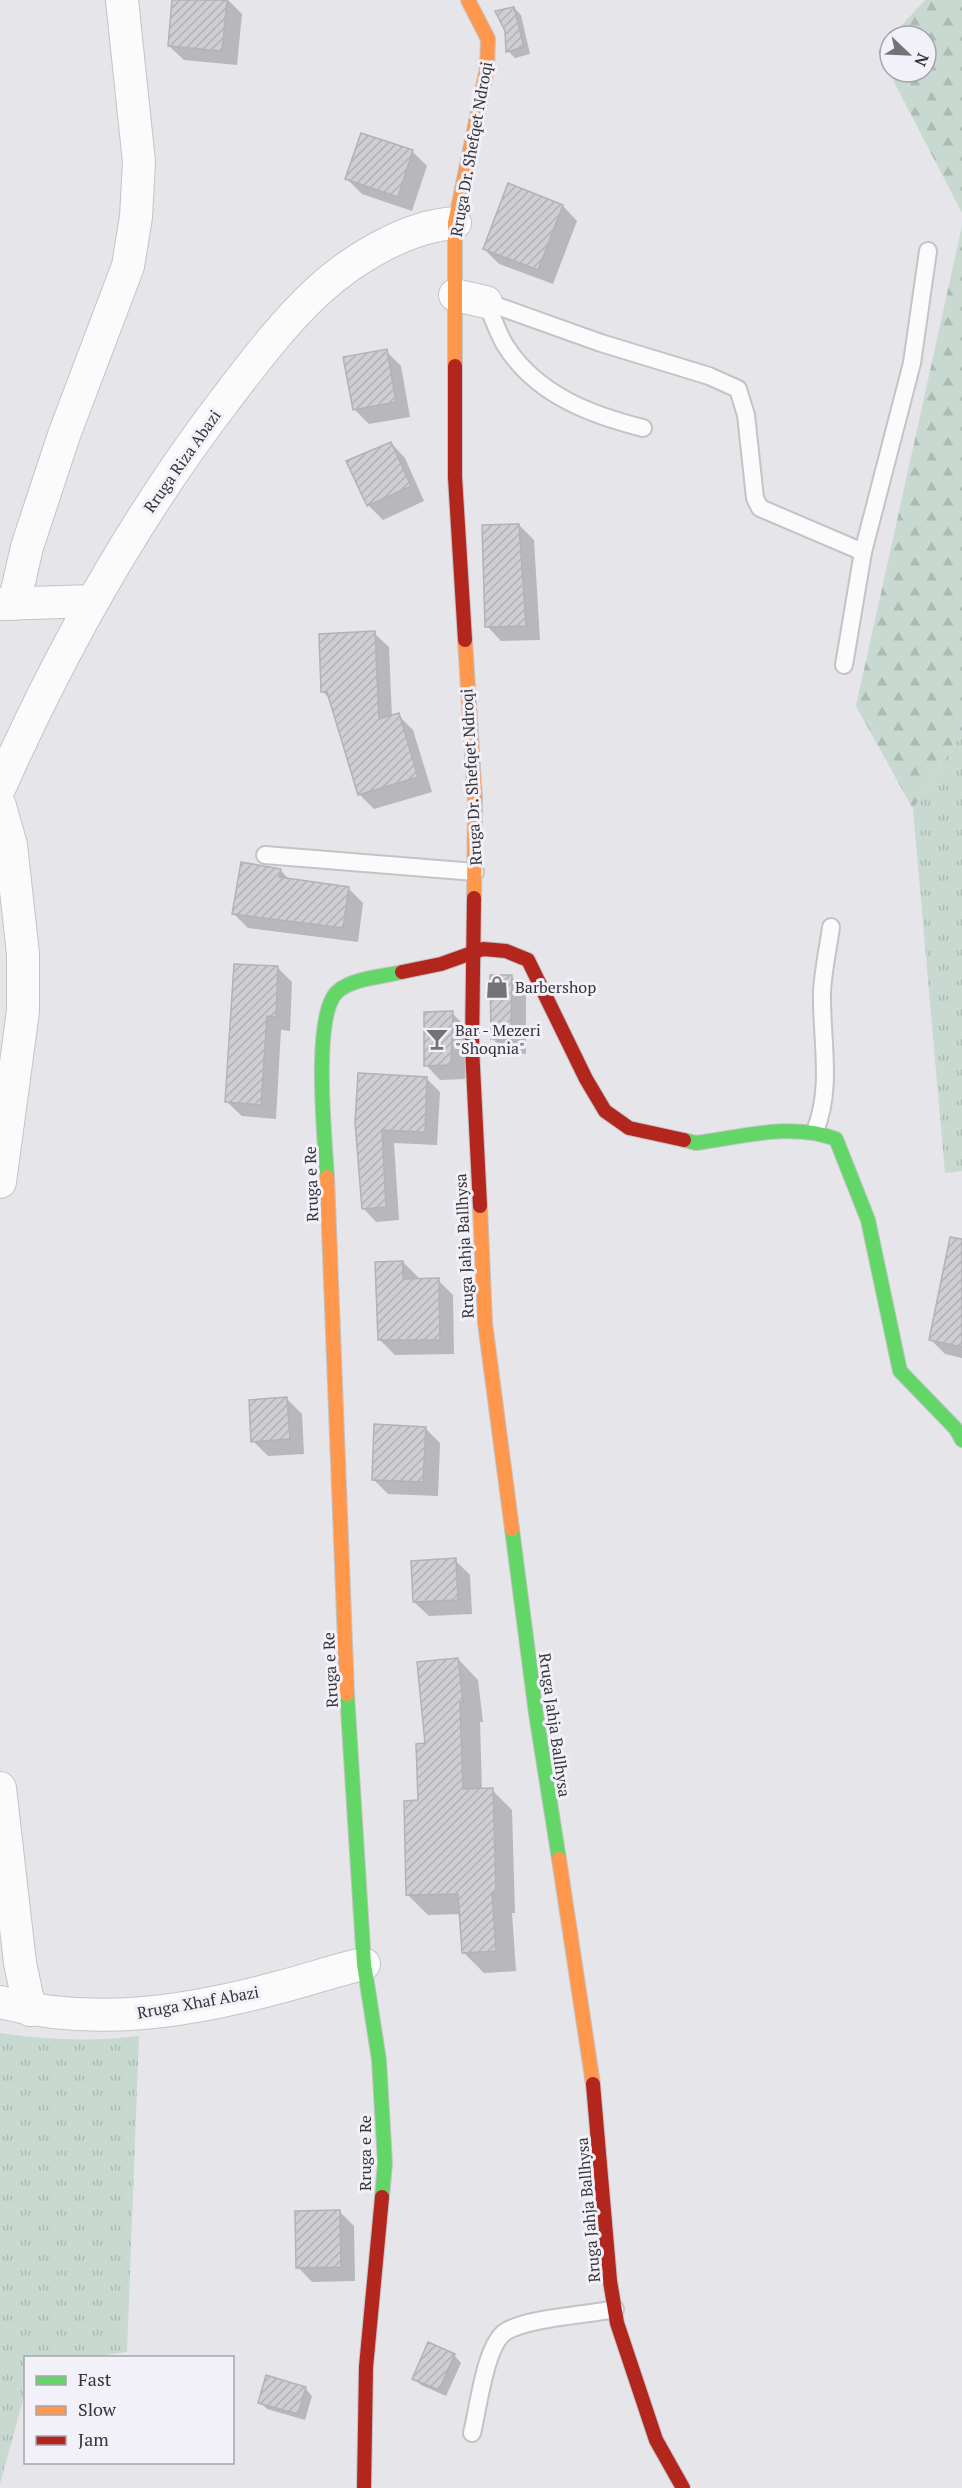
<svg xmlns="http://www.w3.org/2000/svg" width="962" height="2488" font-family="'PT Serif',serif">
  <defs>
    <pattern id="grass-tufts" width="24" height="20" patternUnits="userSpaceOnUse" patternTransform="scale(1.5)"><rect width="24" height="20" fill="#c7d9d1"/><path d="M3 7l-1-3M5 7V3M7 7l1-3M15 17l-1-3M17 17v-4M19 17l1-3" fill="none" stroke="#acbbb4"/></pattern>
    <pattern id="forest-firs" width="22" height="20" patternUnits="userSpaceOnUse" patternTransform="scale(1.5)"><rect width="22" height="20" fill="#c7d9d1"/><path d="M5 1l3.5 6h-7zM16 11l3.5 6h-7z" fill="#acbbb4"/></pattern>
    <pattern id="building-hatch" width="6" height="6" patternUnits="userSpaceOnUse" patternTransform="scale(1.5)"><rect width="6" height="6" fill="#cfced2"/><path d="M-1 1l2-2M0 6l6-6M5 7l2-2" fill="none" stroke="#b2b2b5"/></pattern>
  </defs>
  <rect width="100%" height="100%" fill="#e6e5e9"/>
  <g fill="url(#grass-tufts)">
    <path d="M962,730V1171L945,1173L913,809Z"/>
    <path d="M0,2033C47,2040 91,2042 139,2036L127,2352L91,2357L26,2358L25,2393L0,2484Z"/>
  </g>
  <g fill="url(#forest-firs)">
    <path d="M925,0H962V213L878,51L890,38V72H926V36H892Z"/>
    <path d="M962,226V730L913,809L856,706Z"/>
  </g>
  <g fill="#0003">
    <path d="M174,0H228L242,14L237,65L184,60L169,46Z"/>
    <path d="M514,8L521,15L530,54L515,58L508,51Z"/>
    <path d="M362,135L413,152L427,166L412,211L362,194L347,179Z"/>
    <path d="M509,185L563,206L577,221L553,284L499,264L484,249Z"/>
    <path d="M386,351L401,366L410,417L369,424L354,409Z"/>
    <path d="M391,443L405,458L424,501L383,520L368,505Z"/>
    <path d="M519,525L534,540L540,640L501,641L487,626Z"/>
    <path d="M374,633L389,647L392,717L398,715L413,730L432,792L374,809L359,794L330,699L323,692Z"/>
    <path d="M280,870L290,880L349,889L363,903L358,942L248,928L234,914Z"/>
    <path d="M277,967L292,982L290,1031L281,1030L276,1119L242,1116L227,1102Z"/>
    <path d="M512,977L526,992V1054L507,1053L492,1038Z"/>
    <path d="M452,1013L467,1028L465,1079L440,1080L426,1065Z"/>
    <path d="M427,1079L440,1092L437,1145L394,1143L399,1220L376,1222L363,1208L356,1122Z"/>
    <path d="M403,1262L418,1277V1280H438L453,1295L454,1354L395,1355L380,1340Z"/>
    <path d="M962,1289V1358L945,1354L930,1339Z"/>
    <path d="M287,1399L302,1414L304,1454L268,1456L253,1441Z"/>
    <path d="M425,1428L440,1443L438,1496L388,1494L373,1479Z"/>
    <path d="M455,1560L470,1575L472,1614L429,1616L414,1602Z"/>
    <path d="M458,1659L478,1680L483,1722H480L482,1790H492L512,1810L515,1913H512L516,1971L484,1973L464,1953L461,1914L428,1915L408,1895L427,1745Z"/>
    <path d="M339,2211L354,2226L355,2281L312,2282L298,2267Z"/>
    <path d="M454,2355L461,2363L446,2396L421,2385L414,2378Z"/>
    <path d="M305,2388L312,2396L305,2420L267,2409L260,2402Z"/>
  </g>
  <g fill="url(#building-hatch)" stroke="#b3b2b5" stroke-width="1.5">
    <path d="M172,0H227L222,51L168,46Z"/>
    <path d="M514,7L524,47L506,52L505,31L495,11Z"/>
    <path d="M361,133L413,150L398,197L345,179Z"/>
    <path d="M508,183L563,205L538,270L483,249Z"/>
    <path d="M387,349L396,402L353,410L343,357Z"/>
    <path d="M391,442L411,486L367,506L346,461Z"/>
    <path d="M519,524L526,626L485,627L482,525Z"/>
    <path d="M375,631L379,719L399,713L418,777L358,795L327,692H321L319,634Z"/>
    <path d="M241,862L281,869L279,877L349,887L343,928L232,914Z"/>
    <path d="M234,964L278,966L276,1017L267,1016L261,1105L225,1102Z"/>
    <path d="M490,975H512L511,1039H491Z"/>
    <path d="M453,1011L451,1065L424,1066V1012Z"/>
    <path d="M358,1073L427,1077L425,1132L382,1130L386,1207L362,1209L355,1122Z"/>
    <path d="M950,1237L962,1239V1347L929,1340Z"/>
    <path d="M403,1261V1279L439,1278L440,1340H378L375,1262Z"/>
    <path d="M287,1397L290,1439L251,1442L249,1400Z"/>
    <path d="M374,1424L426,1427L423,1482L372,1480Z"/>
    <path d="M456,1558L458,1600L413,1602L411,1561Z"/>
    <path d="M458,1658L463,1702H460L463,1789L493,1788L496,1893H492L496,1951L462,1953L458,1894L406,1895L404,1801L418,1800L416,1744L425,1743L417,1662Z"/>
    <path d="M340,2210L341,2267L296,2268L295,2211Z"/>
    <path d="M428,2342L455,2354L439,2390L412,2379Z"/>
    <path d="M266,2375L306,2387L298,2414L258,2403Z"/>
  </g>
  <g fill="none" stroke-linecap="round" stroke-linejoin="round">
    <g stroke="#c4c3c6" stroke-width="20">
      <g id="lane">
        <path d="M486,302L601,343L709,376L738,389L746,415L755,498L760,508L863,552"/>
        <path d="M486,302C493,317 498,335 507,348C538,395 591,415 643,428"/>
        <path d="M844,665L863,552L912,363L928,251"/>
        <path d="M265,855L475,872"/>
        <path d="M815,1131C833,1087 821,1039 822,992C823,971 828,949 831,927"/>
        <path d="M472,2433C478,2410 485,2346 505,2332C526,2318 587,2315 615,2309"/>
      </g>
    </g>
    <g stroke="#c4c3c6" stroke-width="34">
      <g id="street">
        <path d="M455,295L486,302"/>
        <path d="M0,604L93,601"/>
        <path d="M14,604L27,547L64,435L128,266L136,217L139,162L122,0"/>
        <path d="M0,787C61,650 134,519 225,400C254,362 284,322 319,290C354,258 408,226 455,223"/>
        <path d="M0,806L11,845L23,954V1011L0,1182"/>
        <path d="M0,1788L20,1963L30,2010"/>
        <path d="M0,2002C93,2027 188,2012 280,1987C308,1980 335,1970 364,1964"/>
      </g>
    </g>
    <g stroke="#c4c3c6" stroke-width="16">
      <g id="fast">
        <path d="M684,1140L696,1143C742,1137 792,1122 836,1139L868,1220L900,1371L956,1429L962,1440"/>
        <path d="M327,1177C325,1140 312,1016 337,992C352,978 382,977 402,972"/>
        <path d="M512,1529L536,1714L559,1859"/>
        <path d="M347,1694L364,1964L379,2060L385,2163L382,2197"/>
      </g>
    </g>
    <g stroke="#c4c3c6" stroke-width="16">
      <g id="slow">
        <path d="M455,366V223L487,68L488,39L468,0"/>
        <path d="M465,640L475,800L474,898"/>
        <path d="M327,1177L347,1694"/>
        <path d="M480,1206L485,1323L512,1529"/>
        <path d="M559,1859L593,2084"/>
      </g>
    </g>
    <g stroke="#c4c3c6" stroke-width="16">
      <g id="jam">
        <path d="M455,366V477L465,640"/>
        <path d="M474,898L472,1047L480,1206"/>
        <path d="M402,972L441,964L483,949L506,951L528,960L586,1079L605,1111L629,1128L684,1140"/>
        <path d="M593,2084L610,2281L617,2323L656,2440L683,2488"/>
        <path d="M364,2488L366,2367L382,2197"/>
      </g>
    </g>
    <use href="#lane" stroke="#fbfbfc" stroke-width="16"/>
    <use href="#street" stroke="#fbfbfc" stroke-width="32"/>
    <use href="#fast" stroke="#63d668" stroke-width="14"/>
    <use href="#slow" stroke="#ff974d" stroke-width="14"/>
    <use href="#jam" stroke="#b3261e" stroke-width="14"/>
  </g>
  <defs>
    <g id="shop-bare" transform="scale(1.8)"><path d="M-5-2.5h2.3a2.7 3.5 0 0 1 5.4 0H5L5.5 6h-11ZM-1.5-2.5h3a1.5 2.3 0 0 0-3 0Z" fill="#737275" stroke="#f2f0f8" stroke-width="2.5" paint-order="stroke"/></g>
    <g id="bar-bare" transform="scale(1.8)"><path d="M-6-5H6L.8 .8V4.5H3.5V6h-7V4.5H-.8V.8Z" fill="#737275" stroke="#f2f0f8" stroke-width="2.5" paint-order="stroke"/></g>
  </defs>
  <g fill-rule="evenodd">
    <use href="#shop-bare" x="497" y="987"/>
    <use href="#bar-bare" x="437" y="1039"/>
  </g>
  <g text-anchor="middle" stroke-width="6" stroke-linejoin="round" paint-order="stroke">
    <g font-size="16" fill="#353437" stroke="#f2f0f8">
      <text transform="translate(471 149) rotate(-80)" y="6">Rruga Dr. Shefqet Ndroqi</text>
      <text transform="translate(182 461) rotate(-55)" y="6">Rruga Riza Abazi</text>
      <text transform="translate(471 777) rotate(-93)" y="6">Rruga Dr. Shefqet Ndroqi</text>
      <text transform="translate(311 1184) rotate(-92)" y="6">Rruga e Re</text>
      <text transform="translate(464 1246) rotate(-93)" y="6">Rruga Jahja Ballhysa</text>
      <text transform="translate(330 1670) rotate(-93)" y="6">Rruga e Re</text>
      <text transform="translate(555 1725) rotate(82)" y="6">Rruga Jahja Ballhysa</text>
      <text transform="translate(198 2002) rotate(-10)" y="6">Rruga Xhaf Abazi</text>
      <text transform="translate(365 2153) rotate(-90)" y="6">Rruga e Re</text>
      <text transform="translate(588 2210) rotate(-95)" y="6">Rruga Jahja Ballhysa</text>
    </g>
    <g font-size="16" fill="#353437" stroke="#f2f0f8" text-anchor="start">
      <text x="515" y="993">Barbershop</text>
      <text x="455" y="1036">Bar - Mezeri<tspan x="455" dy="18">"Shoqnia"</tspan></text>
    </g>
  </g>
  <rect x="24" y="2356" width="210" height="108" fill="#f2f0f8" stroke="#a6a5ab" stroke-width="1.5"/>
  <rect x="36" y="2376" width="30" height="9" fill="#63d668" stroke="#a6a5ab" stroke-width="1.5"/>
  <text x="78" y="2386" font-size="18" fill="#353437">Fast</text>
  <rect x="36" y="2406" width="30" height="9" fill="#ff974d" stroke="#a6a5ab" stroke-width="1.5"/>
  <text x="78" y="2416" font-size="18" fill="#353437">Slow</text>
  <rect x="36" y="2436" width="30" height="9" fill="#b3261e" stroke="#a6a5ab" stroke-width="1.5"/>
  <text x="78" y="2446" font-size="18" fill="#353437">Jam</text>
  <g transform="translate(908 54) rotate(113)"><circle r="28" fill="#f2f0f8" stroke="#a6a5ab" stroke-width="1.5"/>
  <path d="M0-4.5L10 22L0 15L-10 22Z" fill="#737275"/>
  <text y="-9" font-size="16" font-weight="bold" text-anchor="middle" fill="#353437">N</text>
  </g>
</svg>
